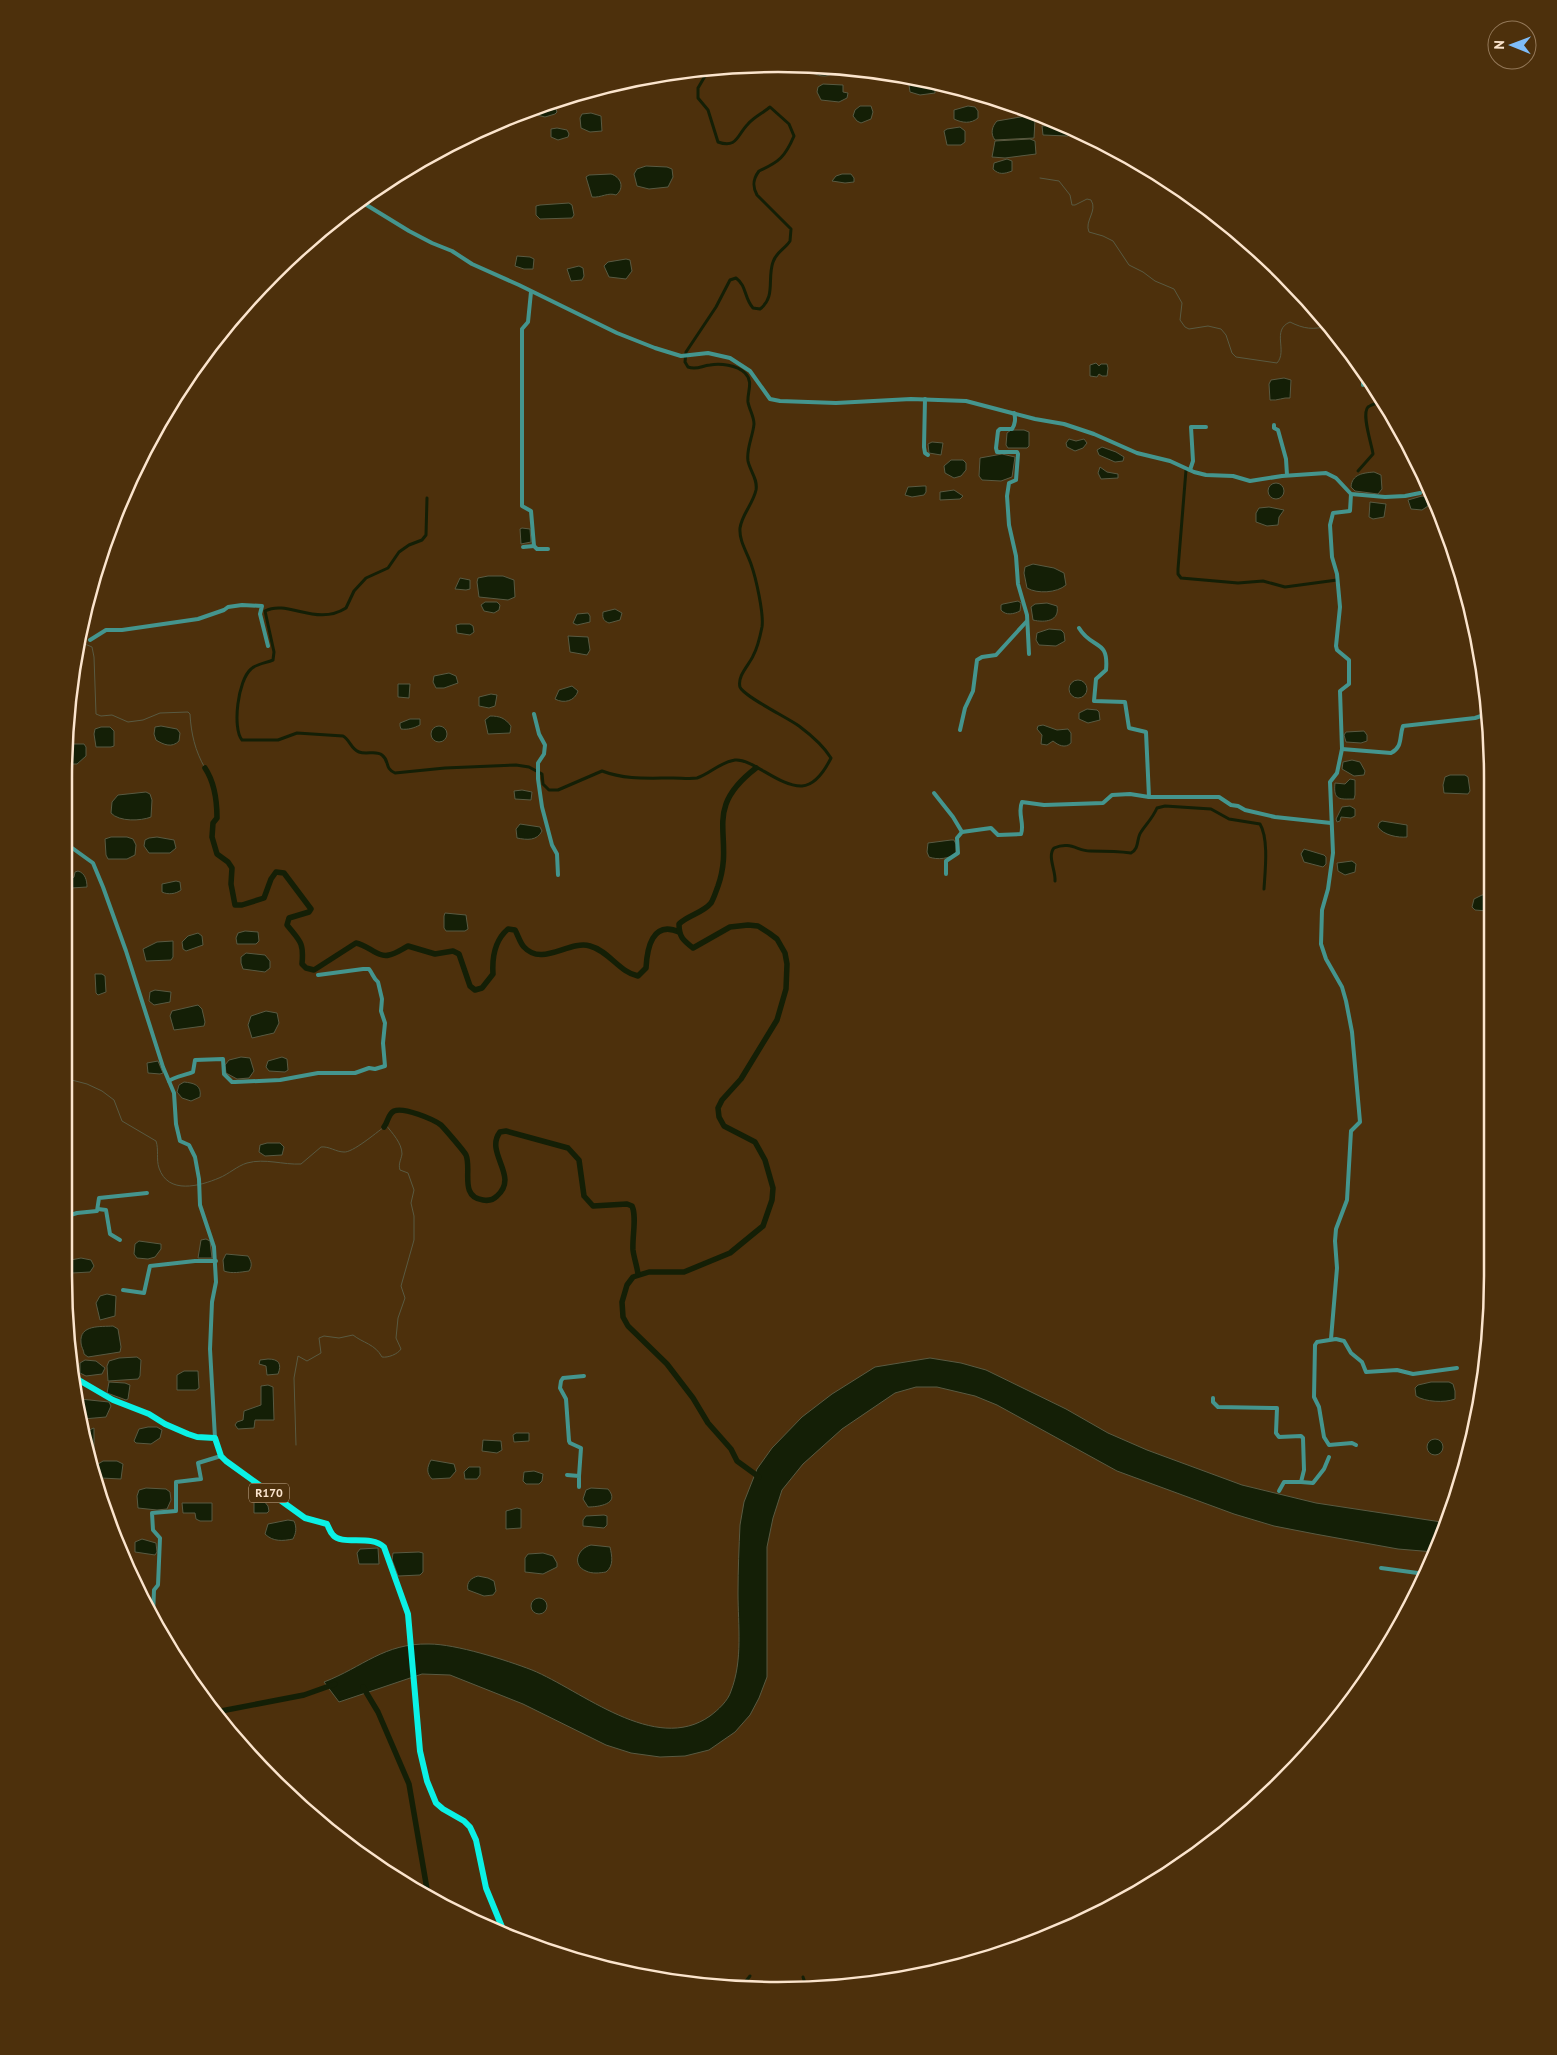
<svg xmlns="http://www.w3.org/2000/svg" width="1557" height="2055" font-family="'PT Sans',sans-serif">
  <rect width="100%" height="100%" fill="#4d300c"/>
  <g fill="#141f06" stroke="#595a42">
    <path d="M813,67L835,69V70C831,78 820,77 813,73Z"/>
    <path d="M918,80L935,83V93L920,95L910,92L909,85L913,81Z"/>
    <path d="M823,84L843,85V92L848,93L847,98L839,102L821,100L817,92L818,87Z"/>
    <path d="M554,103L557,112L555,114L545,117L533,114L532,110Z"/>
    <path d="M860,106H871L873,112L871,119L861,123L857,121L853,116L855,110Z"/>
    <path d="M968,106L975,107L978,111V118C971,124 962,123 954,119V110Z"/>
    <path d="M591,113L601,116L602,131L590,132L581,128L580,118L582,114Z"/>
    <path d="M1026,116H1033L1035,120L1034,138L995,140C990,134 992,126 997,121Z"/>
    <path d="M1065,125L1078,133L1067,136L1043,135L1042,126Z"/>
    <path d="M960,127L965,131V142L961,145H947L944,131L947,129Z"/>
    <path d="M557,128L567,130L569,134L568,137L558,140L551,137V129Z"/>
    <path d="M1030,139L1035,141L1036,154L1005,158L992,157L995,141Z"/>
    <path d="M1007,159L1012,161V171C1004,174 999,175 993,169L994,163Z"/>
    <path d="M646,166L667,167L672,169L673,177L668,187L649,189L637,186L634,174L637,169Z"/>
    <path d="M611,174C621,177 625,188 616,195C608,192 601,198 592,197L586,177L589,175Z"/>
    <path d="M842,174H851L854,178V182L845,183L832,181L836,176Z"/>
    <path d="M569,203L572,205L574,215L572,218L540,219L536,215V206L540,205Z"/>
    <path d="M517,256L530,257L534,259L533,269H524L515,266Z"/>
    <path d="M626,259L630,260L632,271L626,279L609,277L604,266L608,262Z"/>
    <path d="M579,266L583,268L584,276L582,280L571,281L567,269Z"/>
    <path d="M1096,363L1099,366L1101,364H1107L1108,368L1107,376H1102L1099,374L1097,377L1090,376V365Z"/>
    <path d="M1284,378L1291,380L1290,398C1283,397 1278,401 1270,400L1269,384L1271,380Z"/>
    <path d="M1011,430H1024L1029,432V446L1027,448H1008L1006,445L1007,433Z"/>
    <path d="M1069,439L1076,441L1084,439L1087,443L1083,448L1075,451L1067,447L1066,443Z"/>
    <path d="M932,442L943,443L941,455L929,453L928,444Z"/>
    <path d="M1102,447L1116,452L1124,457L1123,461L1115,462L1099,455L1097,450Z"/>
    <path d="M1002,454L1015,457L1012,477L1001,481L982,480L979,476L980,458Z"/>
    <path d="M951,460H963L966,463V470L961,476L954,478L945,473L944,466Z"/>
    <path d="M1100,467L1107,472L1118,474V478L1101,479L1098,473Z"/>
    <path d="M1374,472L1381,475L1382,489L1378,494L1355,491L1351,487C1352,474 1363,473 1374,472Z"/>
    <circle cx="1276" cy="491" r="8"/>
    <path d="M923,486H926V492L924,495L912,497L905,495L908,487Z"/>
    <path d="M954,490L963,496L960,499L940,500V492Z"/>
    <path d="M1422,496L1426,497L1428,506L1422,510L1411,509L1408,500Z"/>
    <path d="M1370,502L1386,504L1384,517L1373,519L1369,517Z"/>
    <path d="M1269,507L1284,510L1279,517L1278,525L1267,526L1256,522V513L1259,508Z"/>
    <path d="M522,528L530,529L531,542L521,544L520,529Z"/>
    <path d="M1033,564L1054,568L1064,573L1066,585C1057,593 1037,594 1027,588L1024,573L1025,567Z"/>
    <path d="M488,576H503L514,580L515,597L508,600L479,597L477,582L478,578Z"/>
    <path d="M460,578L470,580V589L466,590L455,589Z"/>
    <path d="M1018,601L1021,603L1020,611C1014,614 1006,616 1001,610V605L1003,604Z"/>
    <path d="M485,602H497L500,605L499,610L494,613L484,611L481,605Z"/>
    <path d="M1047,603L1057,606C1060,621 1045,623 1033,620L1031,607L1035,604Z"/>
    <path d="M615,609L622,613L620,620L609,623C604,621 602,619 603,612Z"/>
    <path d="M588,613L590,616V622L577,625L573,623L577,614Z"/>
    <path d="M460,624H470L473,626L474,632L470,635L457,633L456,625Z"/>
    <path d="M1049,629L1061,630L1064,633L1065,641L1056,646L1039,645L1036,640L1037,633Z"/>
    <path d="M568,636L588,637L590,650L587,655L570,652Z"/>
    <path d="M449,673L456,676L458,683L444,688H436L433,682L434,676Z"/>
    <circle cx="1078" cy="689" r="9"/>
    <path d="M398,684H410L409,698L398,697Z"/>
    <path d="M572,686L578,691C575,701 564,704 555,699L559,690Z"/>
    <path d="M491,694L497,695L495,706L489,708L479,706V697Z"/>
    <path d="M1087,709L1097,710L1099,712L1100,720L1088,723L1079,719V713Z"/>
    <path d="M490,716C500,716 505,718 511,726L510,733L488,734L485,720Z"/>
    <path d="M420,719V725C414,728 408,730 401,729L400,726V723L410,719Z"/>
    <path d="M1043,725L1057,730L1068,729L1071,733V743C1065,749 1058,745 1053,741L1047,745L1041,744L1042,735L1037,729L1038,726Z"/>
    <path d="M161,726L177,729L180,733L179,741C172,748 164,745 156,740L154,734L155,727Z"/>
    <circle cx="439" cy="734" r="8"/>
    <path d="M101,727H110L114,731V746L111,747H96L94,734L95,729Z"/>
    <path d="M1364,731L1367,735V741L1361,743L1346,742L1344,735L1346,732Z"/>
    <path d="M65,744H84L86,747V756L77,764H65Z"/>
    <path d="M1352,760L1360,762L1365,771L1364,775L1354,776L1342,769L1343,762Z"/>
    <path d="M1450,775H1465L1468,777L1470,791L1468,794L1444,793L1443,785L1445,777Z"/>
    <path d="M1350,779L1355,780V795L1354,799C1340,799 1333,801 1335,783L1345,784Z"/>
    <path d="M522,790L532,792L531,800L515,799L514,791Z"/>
    <path d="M146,792L150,794L152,800L151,817C141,821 119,822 111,813L112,802L118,795Z"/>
    <path d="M1350,806L1355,809V816L1351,818L1341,817L1340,821L1337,822L1336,819L1342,807Z"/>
    <path d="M1382,821L1407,825V837C1398,838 1383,835 1378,827L1379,823Z"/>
    <path d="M520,824L540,827L542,831C537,841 527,840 517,838L516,829Z"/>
    <path d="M111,837H127L133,839L136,845L135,855L127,859H108L106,855L105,839Z"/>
    <path d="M157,837L174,840L176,848L170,853H149L144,846L145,840L149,838Z"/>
    <path d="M951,840H954L956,844V853C950,859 937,860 929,857L927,852L928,843Z"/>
    <path d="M1304,849L1324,855L1326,857V864L1323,867L1304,862L1301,854Z"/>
    <path d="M1352,861L1356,864L1355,872L1345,875L1338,871L1337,863Z"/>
    <path d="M78,871C85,873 87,880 87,887L71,888L68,886V881L74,877L75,872Z"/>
    <path d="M176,881L180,882L181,890C176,894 168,895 162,892V884Z"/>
    <path d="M1482,895H1487V911L1475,910L1472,907L1474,899Z"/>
    <path d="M445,913L466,915L468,929L465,931H446L444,928V916Z"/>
    <path d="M245,931L258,932L259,941L256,944H237L236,938L238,933Z"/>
    <path d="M198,933L202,936L203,945L186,951L183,949L182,942L188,936Z"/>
    <path d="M173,941V957L171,960L146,961L143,949L157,942Z"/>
    <path d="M246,953L265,955L270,961V968L265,972L243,969L241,963V957Z"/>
    <path d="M102,974L105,976L106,992L98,995L96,993L95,974Z"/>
    <path d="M155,990L171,992L170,1002L154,1005L149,1001L150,992Z"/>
    <path d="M198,1005L202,1009L205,1022L204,1026L174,1030L170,1016L172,1011Z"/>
    <path d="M266,1011L277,1013L279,1023L274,1033L252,1038L248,1025L251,1016Z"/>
    <path d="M241,1057L250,1058L254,1071L249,1078L237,1079L226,1073L225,1065L229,1060Z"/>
    <path d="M282,1057L287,1059L288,1070L285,1072L269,1071L266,1067L268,1061Z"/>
    <path d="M158,1061L163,1073L160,1074L148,1073L147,1063Z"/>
    <path d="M184,1082C194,1083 202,1085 200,1097L191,1101L182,1098L177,1092L179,1085Z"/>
    <path d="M267,1143H280L284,1147L282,1155L265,1156L259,1152L260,1145Z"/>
    <path d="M206,1239L210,1241L212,1258H198L201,1240Z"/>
    <path d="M139,1241L161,1244V1249L155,1257L148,1259L137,1258L134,1254L135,1244Z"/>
    <path d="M226,1254L248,1256C251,1261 253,1265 249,1271C241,1272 232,1274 224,1271L223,1260Z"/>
    <path d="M81,1258L91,1260L94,1266L90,1272L72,1273L70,1266L71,1260Z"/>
    <path d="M107,1294L116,1296L115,1316L100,1320L96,1303L100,1296Z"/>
    <path d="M113,1326L118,1329L121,1347L120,1352L88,1357L84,1354C84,1350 81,1347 81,1343C79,1324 101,1327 113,1326Z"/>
    <path d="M137,1357L141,1360L140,1376L138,1379L108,1381L107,1366L109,1361L119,1358Z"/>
    <path d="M930,1358L961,1363L986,1370L1066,1409L1108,1433L1147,1450L1242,1485L1316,1503L1448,1523L1434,1552L1398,1549L1315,1534L1274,1526L1234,1514L1117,1471L997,1405L975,1396L937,1387H916L895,1393L842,1429L803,1464L782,1490L773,1518L767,1547V1677L759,1698L750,1715L735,1732L709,1750L685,1756L660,1757L631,1753L606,1745L523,1704L450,1675L422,1674L339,1702L324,1682C363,1667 384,1643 429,1644C456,1644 506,1660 532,1670C581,1690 655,1755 710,1716C718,1710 728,1701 731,1691C743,1660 738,1625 738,1593C738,1570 739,1547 740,1525L744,1502L757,1469L772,1448L802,1417L832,1394L875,1367Z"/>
    <path d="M268,1359C279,1359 282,1364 278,1374L267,1375L266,1366L259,1364L260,1360Z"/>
    <path d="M85,1360L96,1361L105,1368L102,1374L86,1376L80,1373V1363Z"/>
    <path d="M184,1371H198L199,1388L196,1390H177V1375Z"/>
    <path d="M109,1382L125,1383L130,1385L128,1399L126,1400L107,1393Z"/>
    <path d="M1431,1382H1449L1453,1384L1455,1391V1399C1445,1403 1425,1402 1416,1396L1415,1388L1418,1385Z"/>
    <path d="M268,1385L273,1387L274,1420H255L254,1428L238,1429L235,1425L237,1422L243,1420L244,1411L261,1405V1386Z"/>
    <path d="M80,1399L109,1402L111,1406L106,1417L83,1419Z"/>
    <path d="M148,1427H157L162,1430L160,1438L151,1444L136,1443L134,1441L139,1429Z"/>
    <path d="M94,1428V1449L87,1451L84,1432Z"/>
    <path d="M516,1433H529V1441L514,1442L513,1435Z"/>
    <circle cx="1435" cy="1447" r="8"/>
    <path d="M483,1440L501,1441L502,1450L497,1453L482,1451Z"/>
    <path d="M431,1460L454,1464L456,1471L450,1478L432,1479C426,1473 427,1467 431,1460Z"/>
    <path d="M103,1461H117L123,1464L121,1479L101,1478L95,1475V1466Z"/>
    <path d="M469,1467H480V1475L477,1479H465L464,1472Z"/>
    <path d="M534,1471L543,1474L542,1481L539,1484H526L523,1481L524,1472Z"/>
    <path d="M146,1488L166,1489L170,1492L171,1500L167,1509L157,1510L138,1508L137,1496L139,1490Z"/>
    <path d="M591,1488L608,1489C621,1504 598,1507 588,1507L583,1499L586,1490Z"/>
    <path d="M258,1501H264L268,1506L269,1511L267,1513H254V1502Z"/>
    <path d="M182,1503H212V1521H200L196,1519L195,1513H183Z"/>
    <path d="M517,1508L521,1509V1528L506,1529V1511Z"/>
    <path d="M604,1515L607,1516V1525L604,1528L583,1526V1520L586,1516Z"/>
    <path d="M288,1520L294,1521C297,1528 296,1533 293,1539C283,1541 273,1542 265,1534L268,1524Z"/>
    <path d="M142,1539L156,1543L157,1552L155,1555L135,1552V1542Z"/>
    <path d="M591,1545L610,1547C612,1556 614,1566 606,1572C600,1573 592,1574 586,1571C571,1565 578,1548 591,1545Z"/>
    <path d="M378,1548L379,1564H359L357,1553L360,1549Z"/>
    <path d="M419,1552L423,1553V1572L420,1575L398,1576L392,1560L393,1553Z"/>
    <path d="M543,1553L553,1556L557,1563V1567L543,1574L525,1572V1558L528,1554Z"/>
    <path d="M478,1576L488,1578L494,1581L496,1591L493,1595L484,1596L468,1590C466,1582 471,1578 478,1576Z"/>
    <circle cx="539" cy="1606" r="8"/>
  </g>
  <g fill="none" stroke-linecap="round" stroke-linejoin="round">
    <g stroke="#595a42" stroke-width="1">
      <path d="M1040,178L1059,181L1070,195L1072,205H1075L1087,199L1091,200C1098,211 1084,221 1089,232L1103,236L1113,241L1129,265L1143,272L1155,281L1174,289L1182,303L1180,320L1185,327L1189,329L1208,326L1221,329L1226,335L1232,353L1236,357L1277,363C1288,351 1271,330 1290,322C1304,329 1313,330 1328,326"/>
      <path d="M80,642L92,647L94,657L96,714L101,716L112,715L128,722L143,720L160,713L188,712L190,714C191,733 195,751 205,768"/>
      <path d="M64,1078L87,1084L102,1091L114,1100L122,1121L156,1141C159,1150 156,1159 159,1168C168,1195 200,1186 219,1178C229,1174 237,1166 247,1163C265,1158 283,1165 301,1164L321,1147C329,1146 336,1152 344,1152C352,1153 376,1133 384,1127"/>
      <path d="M296,1445L294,1378L298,1356L307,1361L321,1353L319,1338L324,1336L339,1338L353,1335C363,1343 375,1344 382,1357C388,1358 398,1354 401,1349L396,1338L398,1318L405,1298L401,1286L414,1240V1216L411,1203L414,1190L408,1173L400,1170C398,1164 401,1160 402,1154C402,1143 392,1133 386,1125"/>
    </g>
    <g stroke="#141f06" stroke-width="3">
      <path d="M1186,470L1178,569V574L1181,578L1238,583L1263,581L1285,587L1337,580"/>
      <path d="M1358,471L1373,454C1372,445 1361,414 1368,407C1372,404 1379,403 1383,401"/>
      <path d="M427,498L426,535L422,540L409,545L399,552L388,568L366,578L354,591L346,608C316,627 288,599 265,611L274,652L273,660C266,663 256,664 251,669C238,680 232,728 242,740H278L297,733L343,736C350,740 351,749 359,752C367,755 376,750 382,755C390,761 384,768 395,773L445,768L516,765L529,767L542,774L543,784L549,790H558L602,771C626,780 648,778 673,778C681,778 690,779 697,778C710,774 720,762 735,760C752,758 779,787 802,786C816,785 825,770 831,758C823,745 811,735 799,726C788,718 743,696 740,687C737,676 749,665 753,656C758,647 760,637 762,627C764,614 756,578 751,564C747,552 739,541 740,528C742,514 753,504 756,490C758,479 750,471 748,461C746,449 753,436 754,424C754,416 749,409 748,402C747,392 754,382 745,373C737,365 720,363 710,365C701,366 697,370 688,367L685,362L686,352L716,307L730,280L736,278C747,286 744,298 753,308L760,309C776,297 767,279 773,262C776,252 785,249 790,241L791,229L757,195C752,186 753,179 759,171C779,162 785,157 794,136L789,124L770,107C763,113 754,117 748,124C737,135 737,149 718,142L708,110L698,98V88L708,71"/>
      <path d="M1055,881C1056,871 1047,856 1054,848C1070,841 1078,851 1090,851C1104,851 1117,851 1131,853C1140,848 1136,839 1141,832C1147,823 1152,819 1157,808L1165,806L1211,809L1229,819L1260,824C1269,839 1265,872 1264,889"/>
      <path d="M803,1977L807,1989"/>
      <path d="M746,1984V1981L750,1976"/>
    </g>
    <g stroke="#141f06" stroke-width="5.5">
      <path d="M205,768C215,783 217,800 217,818L213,823L212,837L217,854L228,862L232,868L231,884L235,905H242L264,898L271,879L276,872L284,873L311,909L309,912L289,918L287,925C300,941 304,942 302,964L306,968L314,970L356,943C368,945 378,958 389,955C395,954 402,949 408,946L435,954L453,951L459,954L470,986L475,990L482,988L493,974C492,958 495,940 508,929L515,930C518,935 520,943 524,947C542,967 569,940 590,946C609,951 619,972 638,976L646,968C647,949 652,920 679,932"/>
      <path d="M756,768C700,811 736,835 718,886C716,891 714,898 711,903C703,913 688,915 679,924C679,937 683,940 693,948L730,927L748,925L758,926L769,933L777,939L785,953L787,964L786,989L777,1020L741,1079L722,1100L718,1108L719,1117L724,1126L755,1142L765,1160L773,1188L772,1200L763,1226L730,1253L684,1272H649L633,1277L627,1285L622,1302L623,1317L628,1326L667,1364L693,1398L708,1423L731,1449L737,1461L759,1477"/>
      <path d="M384,1127C388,1122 388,1114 394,1111C404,1107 433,1119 441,1125C444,1128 464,1151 466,1155C472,1169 459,1197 483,1200C488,1201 493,1200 497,1196C520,1176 484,1153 500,1132L506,1131L568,1148L579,1160L584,1196L593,1206L627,1204L632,1206C637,1217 632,1237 633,1250C634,1258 637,1266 638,1274"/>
      <path d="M363,1687L378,1712L409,1784L428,1895"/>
      <path d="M216,1712L304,1695L335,1684"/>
    </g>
    <g stroke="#44958e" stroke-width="4">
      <path d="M360,201L409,231L432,243L452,251L472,264L519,285L617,333L655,348L681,356L708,353L730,358L750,371L770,399L780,401L836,403L911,399L966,401L1035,419L1064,424L1094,434L1137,453L1170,461L1194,472L1206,475L1233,476L1250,481L1282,476L1326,473L1336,478L1351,494L1385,497L1405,496L1420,493"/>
      <path d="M531,292L528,322L522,329V506L531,511L534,546L537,549H548"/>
      <path d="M1363,370V385"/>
      <path d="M925,399L924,447L925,453L928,455"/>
      <path d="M1014,413C1016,418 1015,425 1012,429H1000L998,431L996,448L997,452H1017L1018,454L1016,480L1009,483L1007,496L1009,525L1016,556L1018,584L1027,615L1029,654"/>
      <path d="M1274,425V428L1278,430L1286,459L1287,475"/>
      <path d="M1190,470L1193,461L1191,427H1206"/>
      <path d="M523,547L534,546"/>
      <path d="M1079,628C1092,650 1109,638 1106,670L1096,679L1094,701L1125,702L1129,728L1146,732L1149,797"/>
      <path d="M90,640L106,630H122L198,619L224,610L228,607L242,605L262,606L260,614L268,646"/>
      <path d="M534,714L539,734L545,745L544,754L538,763V779L542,807L552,845L557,854L558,875"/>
      <path d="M960,730L965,708L973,691L977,660L982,657L996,655L1027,621"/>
      <path d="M1342,749L1391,753C1403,747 1399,737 1403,726L1475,718L1487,714"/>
      <path d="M934,793L953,817L962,832"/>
      <path d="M65,837L68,845L93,863L103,887L126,951L163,1067L174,1093L176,1124L180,1141L189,1145L195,1157L199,1179L200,1205L214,1247L216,1282L212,1302L210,1349L215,1438"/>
      <path d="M946,874V861L958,853L957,838L962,832L991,828L998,835L1021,834C1025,824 1017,813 1022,802L1044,805L1103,803L1112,795L1130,794L1149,797H1219L1231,805L1238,806L1245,810L1275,817L1331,823"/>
      <path d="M169,1081C173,1077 186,1075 193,1072L195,1060L223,1059L224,1074L232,1082H235L280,1080L318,1073H355L369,1068L375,1069L385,1066L383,1043L385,1023L381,1011L382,999L378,982C373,978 373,974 369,969H363L318,975"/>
      <path d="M98,1209L106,1210L110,1234L120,1240"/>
      <path d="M64,1217L77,1213L97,1211L99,1198L147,1193"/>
      <path d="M123,1290L144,1293L150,1266L195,1261H216"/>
      <path d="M1331,1339L1337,1268L1335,1241L1336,1229L1347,1200L1351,1131L1360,1122L1352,1032L1346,1001L1342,987L1326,959L1321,944L1322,910L1328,889L1333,853L1330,782L1337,773L1342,749L1340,691L1349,684V660L1337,650L1336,646L1340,607L1337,574L1332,557L1330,525L1333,513L1350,511L1351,494"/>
      <path d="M1213,1398V1402L1218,1407L1277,1408L1276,1433L1279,1437L1301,1436L1303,1438L1304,1470L1301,1482L1313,1483L1324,1469L1329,1457"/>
      <path d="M1356,1445L1352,1443L1329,1445L1324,1437L1319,1407L1314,1397L1315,1345L1317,1342L1336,1339L1344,1341L1351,1353L1362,1362L1366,1372L1397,1370L1413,1374L1457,1368"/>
      <path d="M567,1475L579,1476V1487"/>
      <path d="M579,1476L581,1448L570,1443L569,1441L566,1399L560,1388L561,1381L563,1378L584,1376"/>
      <path d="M1279,1491L1284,1482H1301"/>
      <path d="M1381,1568L1425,1574"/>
      <path d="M153,1617L154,1590L158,1585L160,1538L153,1530L152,1513L176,1511V1482L201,1479L198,1463L221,1456"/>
    </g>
    <path stroke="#0bf1e5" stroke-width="6" d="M77,1379L113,1400L149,1414L165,1424L188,1434L197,1437L215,1438L221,1456L226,1461L305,1518L327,1524C329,1528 330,1532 333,1535C342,1546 371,1534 384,1547L408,1614L420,1751L427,1781L436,1803L443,1809L464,1821L470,1827L476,1840L486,1888L504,1932"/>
  </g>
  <g text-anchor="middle" stroke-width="4" stroke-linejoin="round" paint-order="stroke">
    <rect fill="#4d300c" stroke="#c7ae93" stroke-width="1" x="249" y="1483.5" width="40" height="19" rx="4"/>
    <g font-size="12" font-weight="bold" fill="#fbe4cd">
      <text x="269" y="1497">R170</text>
    </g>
  </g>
  <path d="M0 0H1557V2055H0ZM778 72H778A706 706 0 0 1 1484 778V1276A706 706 0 0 1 778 1982H778A706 706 0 0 1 72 1276V778A706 706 0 0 1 778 72Z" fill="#4d300c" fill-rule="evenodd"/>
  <path fill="none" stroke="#fbe4cd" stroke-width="2.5" d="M778 72H778A706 706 0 0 1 1484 778V1276A706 706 0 0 1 778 1982H778A706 706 0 0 1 72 1276V778A706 706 0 0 1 778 72Z"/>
  <g transform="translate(1512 45) rotate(271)"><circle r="24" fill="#4d300c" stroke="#937859"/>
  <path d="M0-4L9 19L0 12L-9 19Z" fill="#7fbdf9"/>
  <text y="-8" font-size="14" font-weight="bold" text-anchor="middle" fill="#fbe4cd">N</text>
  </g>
</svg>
